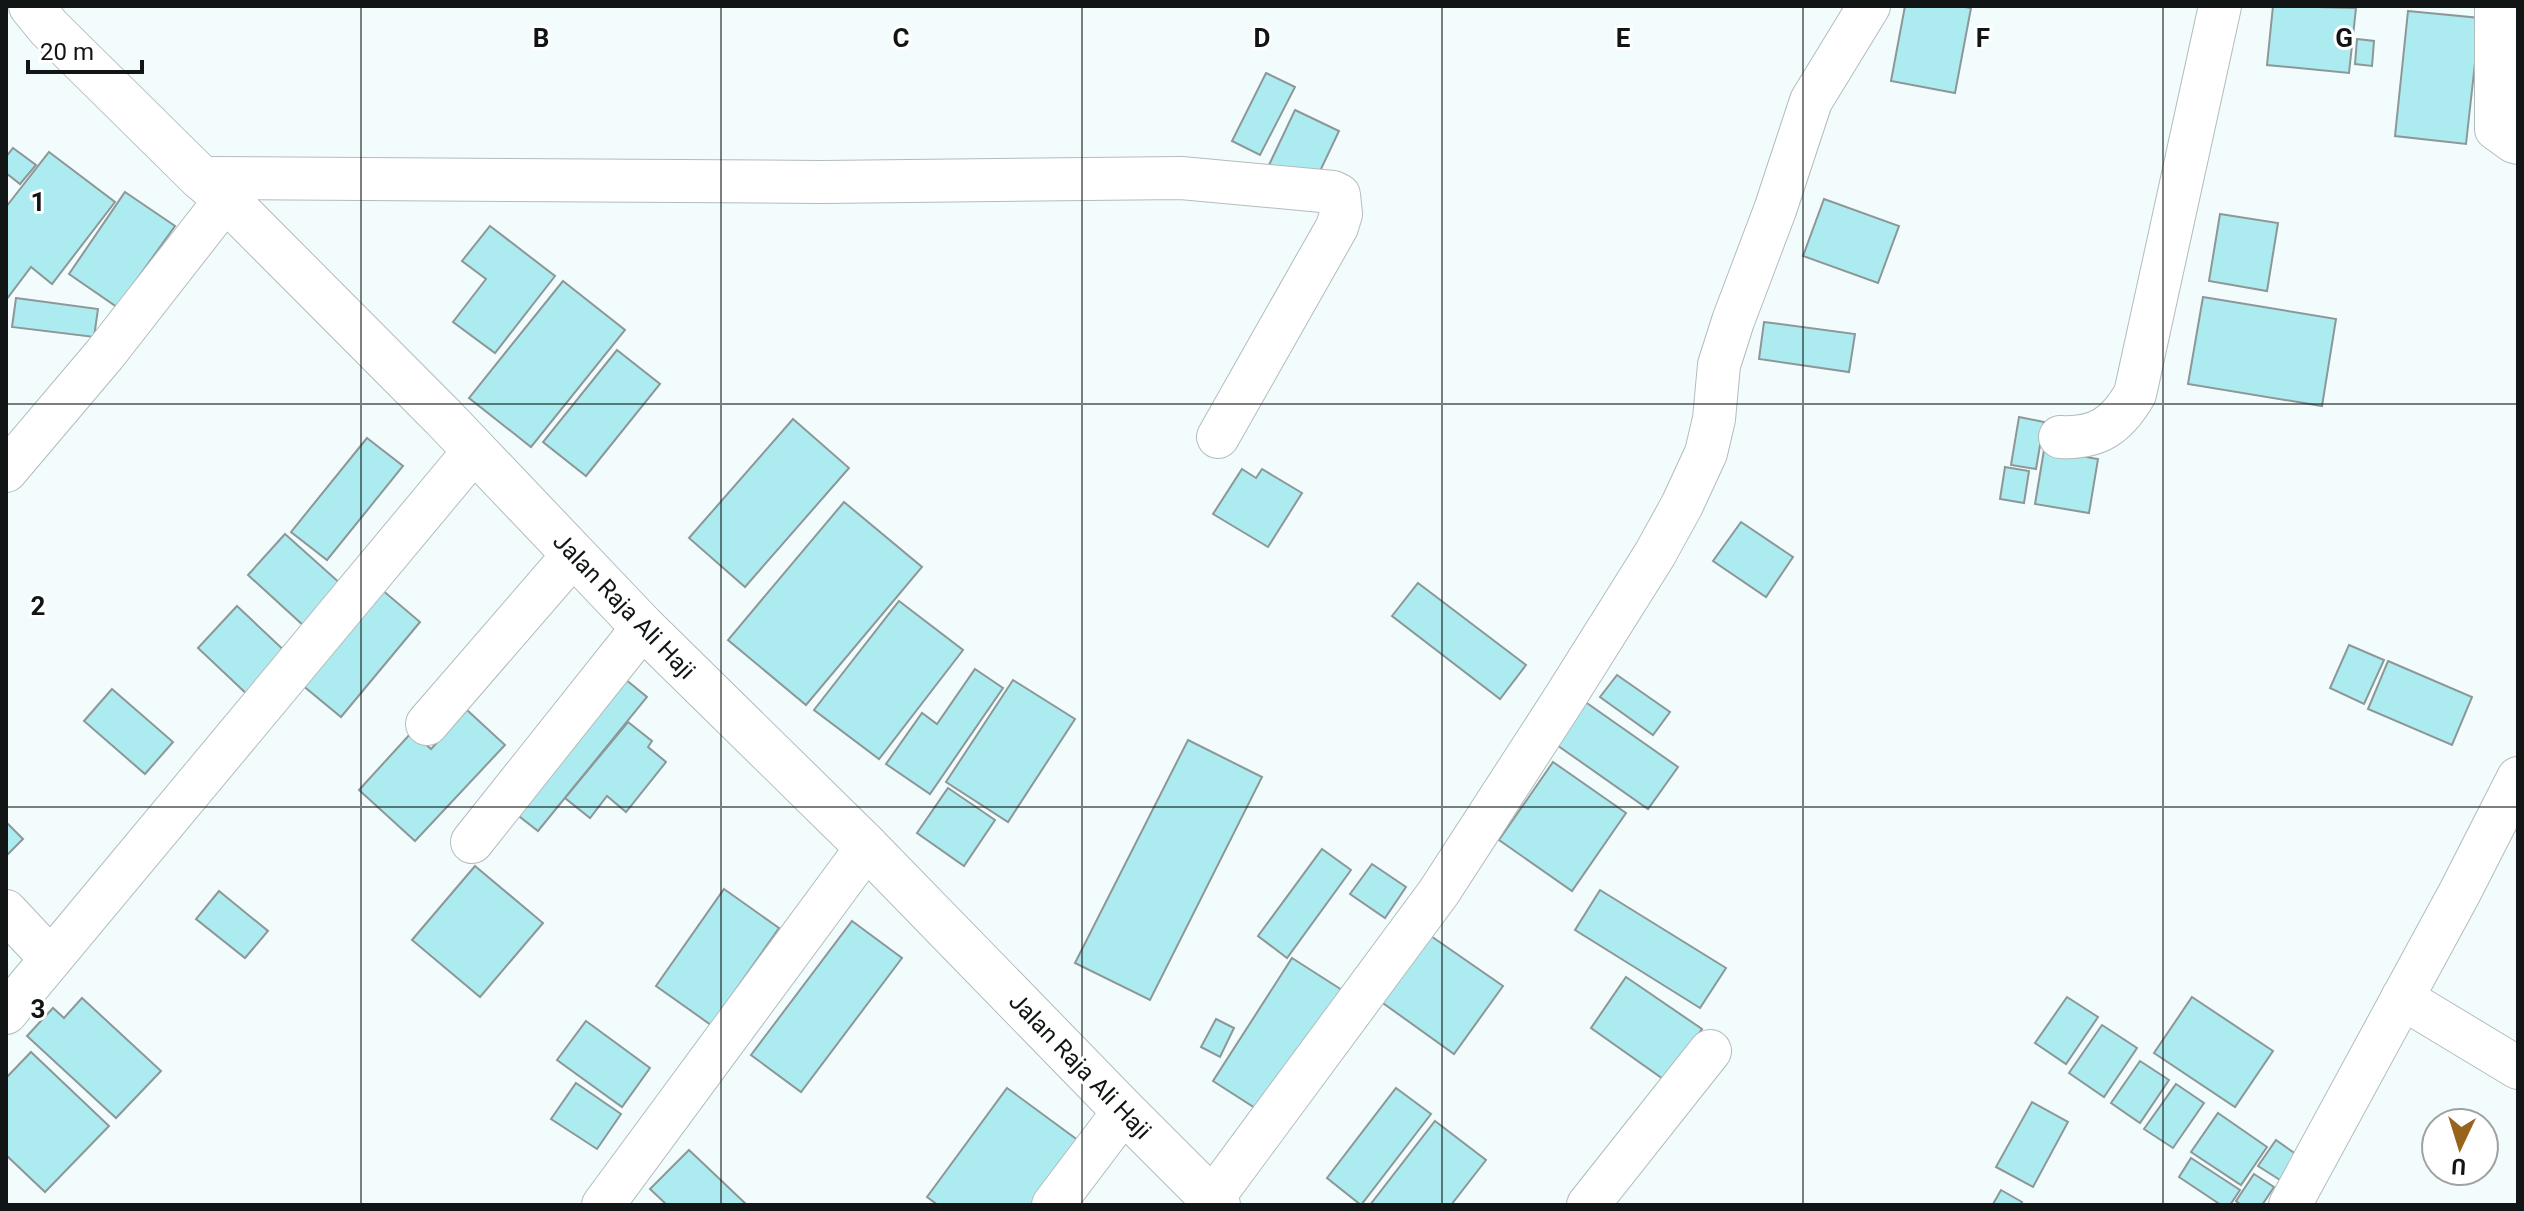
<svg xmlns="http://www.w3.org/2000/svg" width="2524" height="1211" font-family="Roboto,sans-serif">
  <rect width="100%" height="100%" fill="#f2fcfc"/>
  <g fill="#acecf0" stroke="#8e9798" stroke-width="2">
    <path d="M1905,6H1959L1971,8L1955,93L1891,81Z"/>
    <path d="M2273,6L2356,8L2349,73L2267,65Z"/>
    <path d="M2408,11L2480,18L2466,144L2395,136Z"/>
    <path d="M2357,39L2374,41L2372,66L2355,64Z"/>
    <path d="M1266,73L1295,87L1260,155L1232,141Z"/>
    <path d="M1295,110L1339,131L1313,186L1269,165Z"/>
    <path d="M13,148L36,165L20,184L6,173V157Z"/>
    <path d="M49,152L115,202L52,284L31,267L6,300V207Z"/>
    <path d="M125,192L175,226L117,307L69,274Z"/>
    <path d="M1824,199L1899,226L1878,283L1803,256Z"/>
    <path d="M2220,214L2278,223L2267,291L2209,281Z"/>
    <path d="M490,226L555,276L495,353L453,322L486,279L462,261Z"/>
    <path d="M563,281L625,330L531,447L469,398Z"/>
    <path d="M2203,297L2336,319L2322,406L2188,384Z"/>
    <path d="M16,298L98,309L94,337L12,327Z"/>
    <path d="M1764,322L1855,334L1849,372L1759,359Z"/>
    <path d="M617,350L660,384L586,476L543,442Z"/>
    <path d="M2019,417L2044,422L2036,469L2011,465Z"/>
    <path d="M793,419L849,468L745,587L689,538Z"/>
    <path d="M367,438L403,466L327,560L291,532Z"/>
    <path d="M2044,450L2098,459L2089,513L2035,504Z"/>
    <path d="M2005,467L2029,471L2024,503L2000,499Z"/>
    <path d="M1242,469L1256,478L1262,469L1302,493L1268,547L1213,514Z"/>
    <path d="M844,502L922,567L806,705L728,640Z"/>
    <path d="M1741,522L1793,557L1766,597L1713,561Z"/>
    <path d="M285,534L342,585L304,626L248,575Z"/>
    <path d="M1418,583L1526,665L1500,699L1392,616Z"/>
    <path d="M381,589L420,622L341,717L301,684Z"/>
    <path d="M899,601L963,650L879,759L814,710Z"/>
    <path d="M237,606L289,655L250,697L198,648Z"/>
    <path d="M2349,645L2384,660L2364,704L2330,688Z"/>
    <path d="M2388,661L2472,697L2452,745L2368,709Z"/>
    <path d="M975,669L1003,688L930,794L886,764L922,713L937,724Z"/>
    <path d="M1617,675L1670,712L1653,735L1600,697Z"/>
    <path d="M625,679L647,697L538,831L515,813Z"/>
    <path d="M1013,680L1075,719L1008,822L946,782Z"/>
    <path d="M112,689L173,742L145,774L84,721Z"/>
    <path d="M1584,701L1678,767L1648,809L1554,743Z"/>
    <path d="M467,710L505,745L415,841L359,790L412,732L431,749Z"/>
    <path d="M628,722L652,741L648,747L666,762L626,812L607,796L590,818L565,798Z"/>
    <path d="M1188,740L1262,777L1150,1000L1075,963Z"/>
    <path d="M1553,762L1626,813L1572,891L1499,840Z"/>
    <path d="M948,788L995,820L964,866L917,833Z"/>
    <path d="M6,822L23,839L6,856Z"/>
    <path d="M1322,849L1351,870L1287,958L1258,936Z"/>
    <path d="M1372,864L1406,887L1385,918L1350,894Z"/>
    <path d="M475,866L543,923L480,997L412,940Z"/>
    <path d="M724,889L779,928L711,1025L656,986Z"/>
    <path d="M1600,890L1726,968L1700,1008L1575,930Z"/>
    <path d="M219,891L268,931L245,958L196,919Z"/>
    <path d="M852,921L902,958L801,1092L751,1055Z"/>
    <path d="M1428,934L1503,986L1454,1054L1380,1001Z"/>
    <path d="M1292,958L1342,990L1263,1113L1213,1081Z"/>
    <path d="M1626,977L1702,1029L1666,1081L1591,1028Z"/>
    <path d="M2067,997L2098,1017L2066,1064L2035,1043Z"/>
    <path d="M2192,997L2273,1051L2235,1107L2154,1053Z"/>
    <path d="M82,998L161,1071L116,1118L27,1036L53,1008L64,1018Z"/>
    <path d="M1216,1019L1234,1028L1220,1057L1201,1047Z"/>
    <path d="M586,1021L650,1068L622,1107L557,1060Z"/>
    <path d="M2102,1025L2137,1048L2104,1097L2069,1073Z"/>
    <path d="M31,1052L109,1126L45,1192L6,1155V1078Z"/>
    <path d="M2140,1061L2169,1080L2140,1123L2111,1103Z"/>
    <path d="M576,1083L621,1114L597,1149L551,1119Z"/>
    <path d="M2176,1084L2204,1103L2173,1148L2144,1129Z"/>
    <path d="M1007,1088L1079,1141L1033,1205H938L927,1197Z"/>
    <path d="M1396,1088L1431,1114L1361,1205L1327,1178Z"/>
    <path d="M2032,1102L2068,1122L2033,1187L1996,1167Z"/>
    <path d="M2218,1113L2267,1147L2241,1185L2191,1152Z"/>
    <path d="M1435,1121L1486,1160L1451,1205H1370Z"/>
    <path d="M2276,1140L2297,1155L2280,1180L2258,1166Z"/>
    <path d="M689,1150L747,1205H667L650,1189Z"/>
    <path d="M2191,1158L2240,1190L2230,1205H2221L2179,1177Z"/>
    <path d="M2254,1174L2274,1187L2262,1205H2241L2236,1201Z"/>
    <path d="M2001,1190L2022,1202L2020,1205L1993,1204Z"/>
  </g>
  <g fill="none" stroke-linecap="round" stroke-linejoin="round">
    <g stroke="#b3bcbd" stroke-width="44">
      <g id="minor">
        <path d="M2496,6V129L2514,142L2518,143"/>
        <path d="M201,178L823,182L1181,178L1333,192L1339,195L1341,214L1337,227L1218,437"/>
        <path d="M2060,437C2098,439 2117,425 2135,394L2220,6"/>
        <path d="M6,471L105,354L226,199"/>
        <path d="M427,724L574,554"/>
        <path d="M472,842L643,627"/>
        <path d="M6,911L51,959"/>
        <path d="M2402,998L2518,1068"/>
        <path d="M6,1013L474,451"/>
        <path d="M1212,1199L1439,892L1564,699L1655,554L1682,505L1706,453L1714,419L1719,365L1733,321L1775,210L1811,101L1869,6"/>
        <path d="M603,1205L867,847"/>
        <path d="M1053,1205L1124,1111"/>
        <path d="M1588,1205L1710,1051"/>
        <path d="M2290,1205L2460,892L2518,778"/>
      </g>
    </g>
    <g stroke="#b3bcbd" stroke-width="46">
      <path id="major" d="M31,6L49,28L201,178L226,199L444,418L643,627L867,847L1124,1111L1218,1205"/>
    </g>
    <use href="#minor" stroke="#fff" stroke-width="42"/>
    <use href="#major" stroke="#fff" stroke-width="44"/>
  </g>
  <path fill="none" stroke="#121515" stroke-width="2" stroke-opacity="0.55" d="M361,6V1205M721,6V1205M1082,6V1205M1442,6V1205M1803,6V1205M2163,6V1205M6,404H2518M6,807H2518"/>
  <g text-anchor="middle" stroke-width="6" stroke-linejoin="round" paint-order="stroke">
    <g font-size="24" fill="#121515" stroke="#fff">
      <text transform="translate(624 606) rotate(46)" y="8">Jalan Raja Ali Haji</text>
      <text transform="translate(1080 1066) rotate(46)" y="8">Jalan Raja Ali Haji</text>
    </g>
  </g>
  <g font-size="26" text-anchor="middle" font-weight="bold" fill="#121515" stroke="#fff" stroke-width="6" stroke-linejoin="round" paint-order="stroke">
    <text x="541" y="47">B</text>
    <text x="901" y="47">C</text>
    <text x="1262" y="47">D</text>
    <text x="1623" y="47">E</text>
    <text x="1983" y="47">F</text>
    <text x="2344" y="47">G</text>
    <text x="38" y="211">1</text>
    <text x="38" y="615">2</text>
    <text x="38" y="1018">3</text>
  </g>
  <rect width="2524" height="1211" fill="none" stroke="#121515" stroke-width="16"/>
  <g transform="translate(2460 1147) rotate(184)"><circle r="38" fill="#ffffff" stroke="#a0a1a1" stroke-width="2"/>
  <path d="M0-6L14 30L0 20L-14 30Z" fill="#98631a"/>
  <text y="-12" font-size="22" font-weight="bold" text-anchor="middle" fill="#121515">U</text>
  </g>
  <path d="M28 60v12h114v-12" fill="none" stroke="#121515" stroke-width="4"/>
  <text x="40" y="60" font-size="24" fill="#121515" stroke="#ffffff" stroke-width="6" paint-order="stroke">20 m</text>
</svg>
